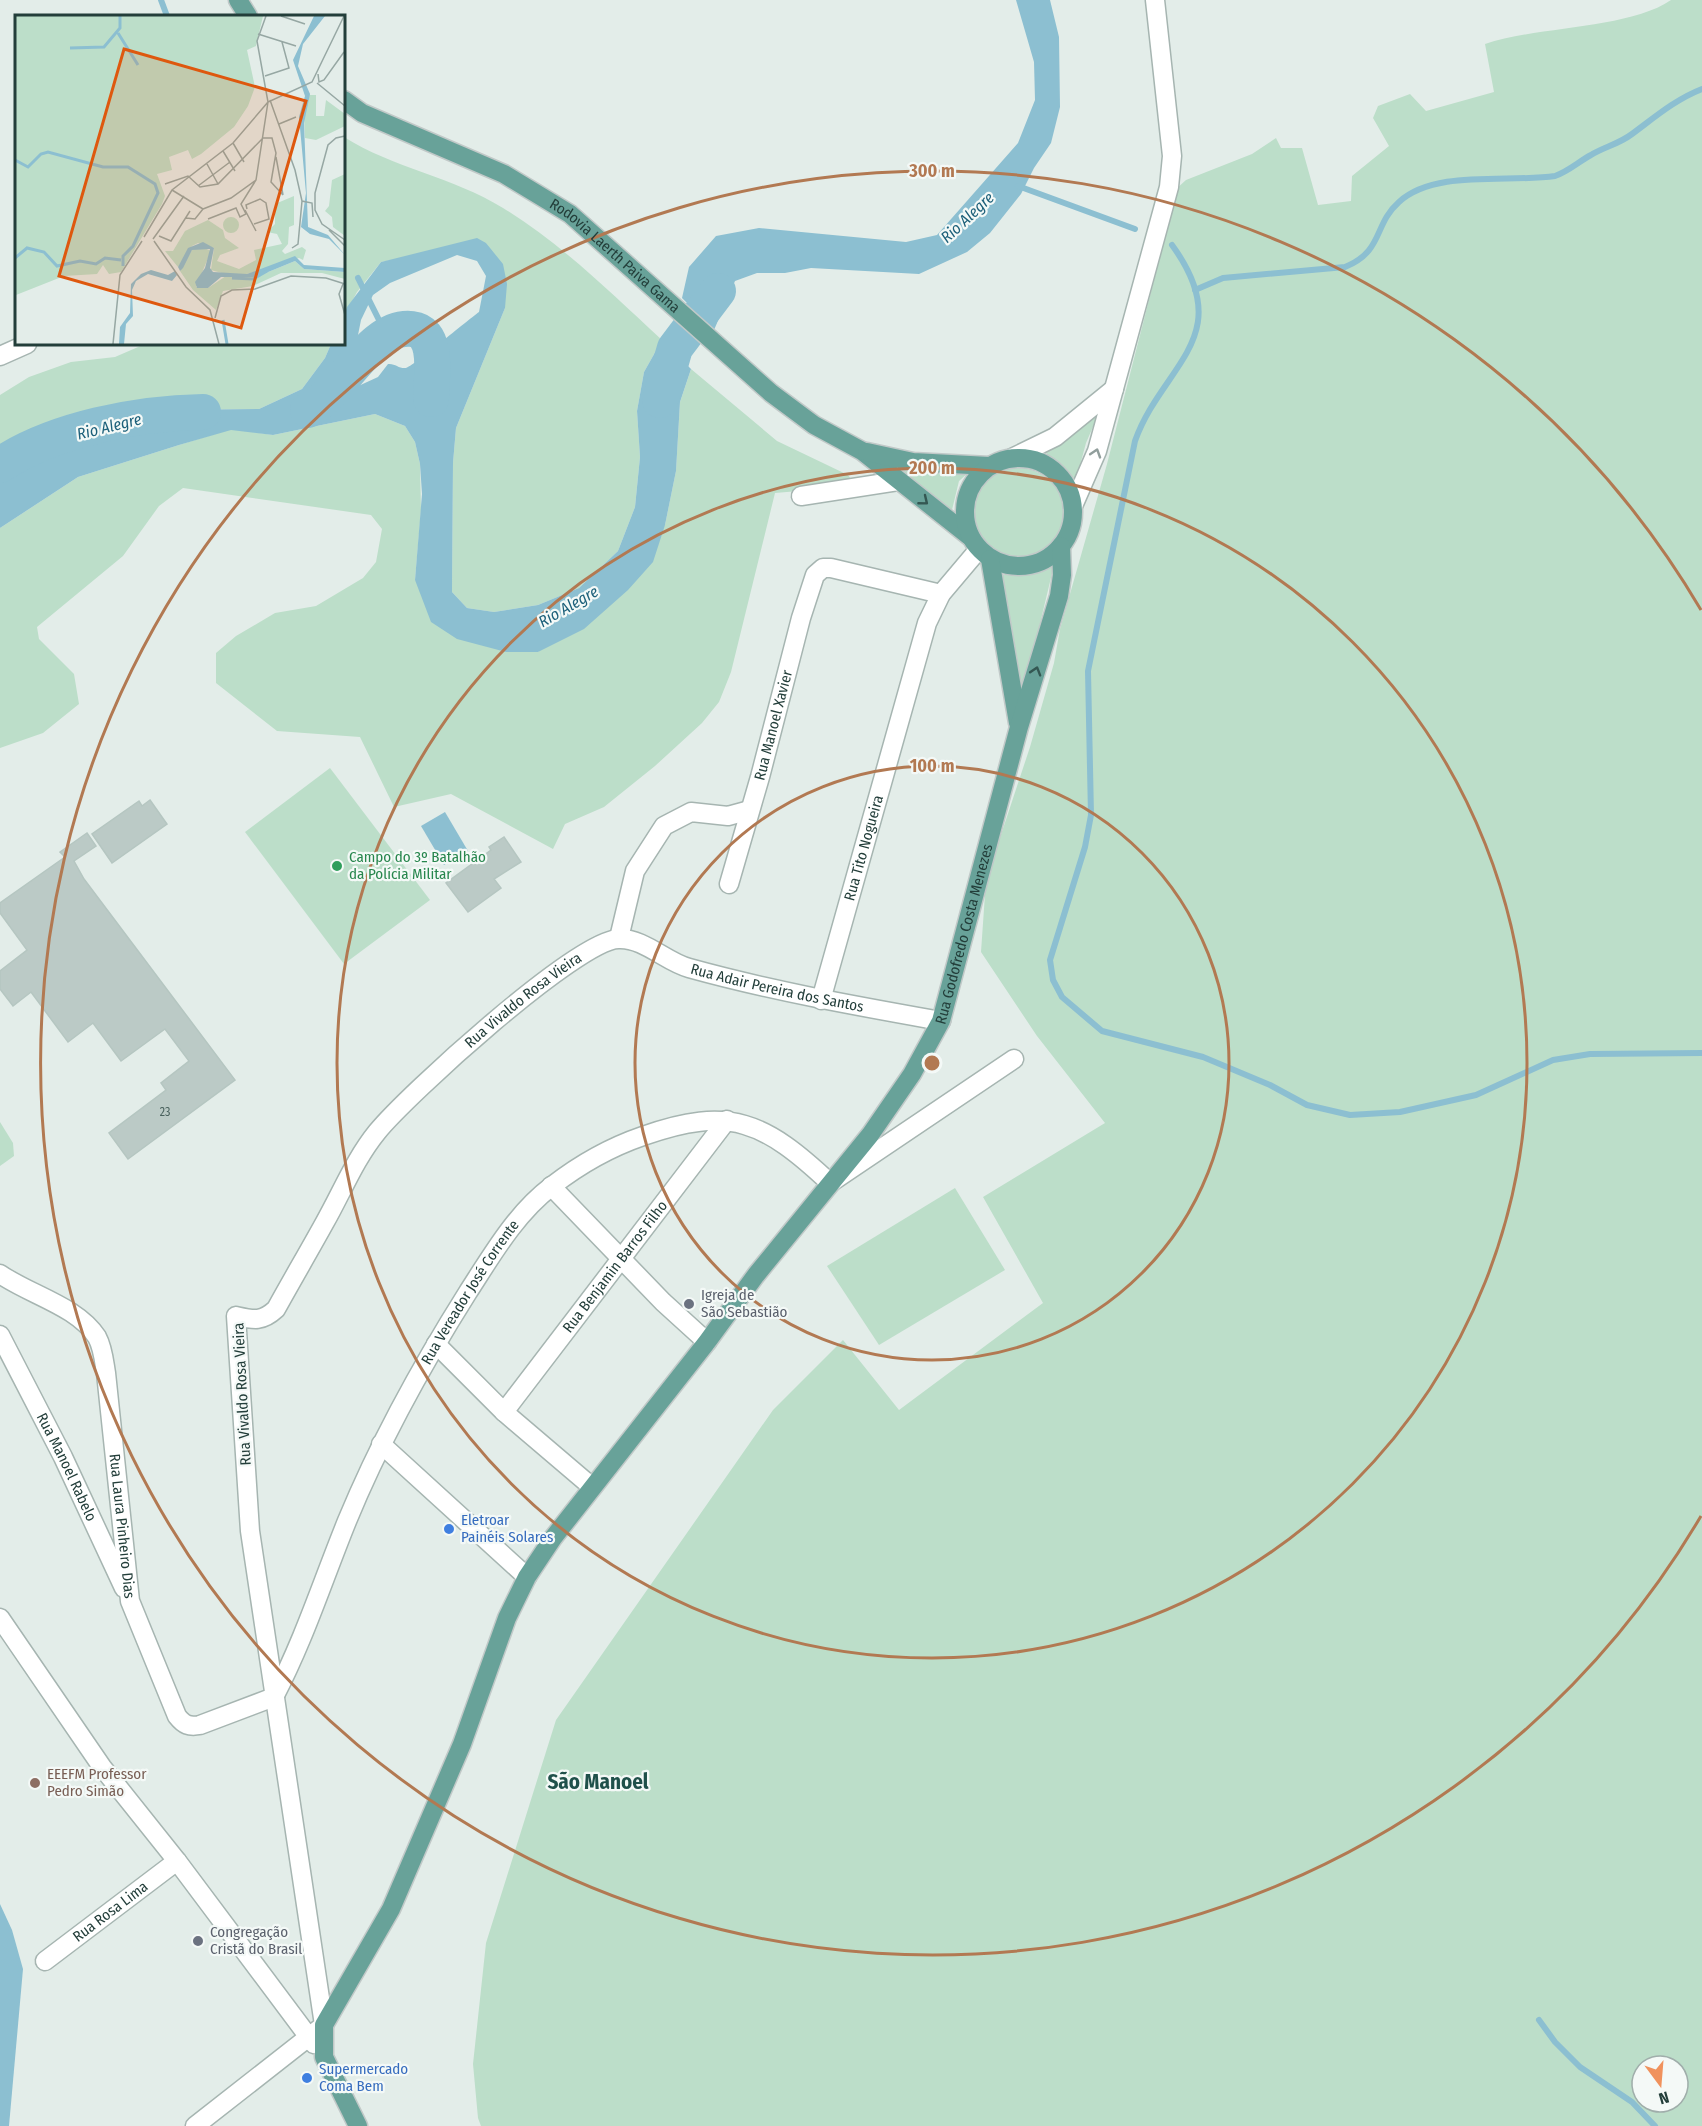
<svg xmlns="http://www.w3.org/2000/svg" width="1702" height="2126" font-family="'Fira Sans Condensed',sans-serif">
  <rect width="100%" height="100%" fill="#e3ede9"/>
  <g fill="#bcdec9" fill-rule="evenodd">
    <path d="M1671,0H1702V2126H481L478,2118L473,2064L486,1943L556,1720L773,1410L843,1340L899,1410L1043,1303L983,1197L1105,1123L1037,1036L981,952L986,880L1030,747L1054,663L1060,629L1107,464L1172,210L1175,190L1186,180L1252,154L1276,138L1281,148H1302L1318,205L1351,201L1352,176L1389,146L1373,118L1378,106L1410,94L1426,111L1494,92L1485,44C1538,26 1629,29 1671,0ZM1642,2066H1678V2102H1642Z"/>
    <path d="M344,137C393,168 453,177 503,208C562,244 612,294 662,340L644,372L637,411L640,457L635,507L618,551L579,588L538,605L494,612L467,608L452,592L453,463L456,428L505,308L486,243L381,262L357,292L344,316Z"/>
    <path d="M145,344H331L325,358L302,389L259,409L166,410L0,475V395L29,377L71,362L115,357Z"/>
    <path d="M691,369L777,441L848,475L853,482L846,487L775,493L731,672L719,702L702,723L655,766L604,807L565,824L553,849L451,794L394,807L360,737L277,731L216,683V653L236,636L275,613L316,606L363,578L376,562L382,529L371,515L183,488L159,506L123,556L37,627L39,639L74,674L79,704L43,733L0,748V528L78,477L179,445L231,429L273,435L375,414L405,426L415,442L420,464L421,510L415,580L506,652H538L665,525L676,471L680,402Z"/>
    <path d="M1101,408L1086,443L1076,480L1046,453L1076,433Z"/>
    <path d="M888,463L942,473L969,472L959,481L951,514L906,473Z"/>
    <circle cx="1018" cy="514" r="46"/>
    <path d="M1055,561L1020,707L1012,630L997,575H1023Z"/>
    <path d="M330,768L430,900L344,964L245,832Z"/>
    <path d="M0,1122L13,1143L14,1156L0,1166Z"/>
    <path d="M955,1188L1005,1270L879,1345L827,1266Z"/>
  </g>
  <g fill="#8cbfd1" fill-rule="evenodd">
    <path d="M1016,0H1050L1059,37L1060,107L1051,143L1034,168L1021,194L990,233L967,252L919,274L811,268L785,273H757L735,281L714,330L682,298L689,267L716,236L759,228L906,242L937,235L1018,143L1035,100L1034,62Z"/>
    <path d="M477,238L486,243L503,264L507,284L505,308L456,428L453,463L452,592L467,608L494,612L538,605L579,588L618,551L635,507L640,457L637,411L644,372L662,340L691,369L680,402L676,471L665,525L653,562L628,590L584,629L538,652H506L457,639L431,622L415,580L422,494L420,464L415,442L405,426L375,414L273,435L231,430L179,445L78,477L0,528V475L166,410L259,409L302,389L325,358L331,344H344V316L347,307L381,262ZM457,255L477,261L486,276L479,312C468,320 412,367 406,368C399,369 395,363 388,364L378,377L354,388L343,381L355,350L361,320L373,295L390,283Z"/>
    <path d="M445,812L468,851L444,865L421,826Z"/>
    <path d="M0,1904L12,1930L23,1969L9,2126H0Z"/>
  </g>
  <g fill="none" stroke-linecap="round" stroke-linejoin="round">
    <g stroke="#8cbfd1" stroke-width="6">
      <path d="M161,0L167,16"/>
      <path d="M1018,186L1135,229"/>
      <path d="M1172,245C1239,337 1162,365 1135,441L1088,671L1091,815L1085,847L1050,960L1053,980L1062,997L1102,1031L1203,1057L1270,1085L1307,1105L1350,1115L1400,1112L1476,1095L1553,1060L1590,1054L1702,1053"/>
      <path d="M358,278L387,336"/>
      <path d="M1195,290L1223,278L1345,267C1384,251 1373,225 1399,202C1435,169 1509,183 1555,176C1569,171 1578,162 1591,155C1604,147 1619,144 1632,134C1655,117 1676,99 1702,89"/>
      <path d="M1539,2020L1555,2042L1580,2067L1632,2102L1655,2126"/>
    </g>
    <g stroke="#8cbfd1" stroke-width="36">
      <path d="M660,400L675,348L718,291"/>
      <path d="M308,410C342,393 371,324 412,329C440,332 431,379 431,399"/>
      <path d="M0,465C54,429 138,413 203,412"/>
    </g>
  </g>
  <g fill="#bbcac6" stroke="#b5c6c1" stroke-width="1.5">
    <path d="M150,800L167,824L112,863L92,834L139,801L142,806Z"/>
    <path d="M87,833L96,846L74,861L84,879L235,1080L128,1159L109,1133L166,1090L161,1083L189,1061L165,1029L121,1061L93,1023L68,1042L31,992L13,1006L0,989V971L27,950L0,913V903L65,857L60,852Z"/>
    <path d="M504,837L521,862L494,879L501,888L468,912L446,883L491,850L489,847Z"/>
  </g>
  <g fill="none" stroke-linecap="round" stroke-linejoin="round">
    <g stroke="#a6b5b1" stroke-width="21">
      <g id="minor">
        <path d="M0,356L27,344"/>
        <path d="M1012,458L1055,437L1114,389"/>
        <path d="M801,496L898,481"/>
        <path d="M1073,506L1097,451L1169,187L1172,156L1155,0"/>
        <path id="s1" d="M729,884L760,777L801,618L815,575L823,568H831L941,594"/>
        <path d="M619,938L635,871L664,826L691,812L728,816L750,810"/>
        <path id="s2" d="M821,1000L927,623L941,594L979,549"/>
        <path d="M551,1186L663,1302L707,1342"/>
        <path id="s3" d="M0,1274C30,1295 77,1306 97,1337C103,1348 104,1361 106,1373L130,1601L177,1716C184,1725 189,1727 200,1725L274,1697C304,1640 323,1580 347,1521C380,1441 422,1365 468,1292C492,1255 516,1213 552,1186C579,1165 611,1147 643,1136C730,1105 765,1122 830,1183L1014,1059"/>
        <path id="s4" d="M0,1335L63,1457L124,1588"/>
        <path d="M436,1344L504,1412L592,1487"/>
        <path id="s5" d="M504,1412L727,1120"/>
        <path d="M381,1444L527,1577"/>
        <path d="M0,1618L102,1767L177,1861L314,2044"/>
        <path id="s6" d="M45,1961L177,1861"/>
        <path id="s7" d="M195,2126L324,2025L250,1531L236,1316C254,1320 262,1322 276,1309C292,1280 309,1251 325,1222C342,1192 355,1159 377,1132C406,1096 578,939 619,939C644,938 666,962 689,968C772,991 857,1006 941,1021"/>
      </g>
    </g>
    <g stroke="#c1c9c8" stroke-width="21">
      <g id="major">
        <path d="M238,0L248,16"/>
        <path id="s8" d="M344,100L362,113L504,174L570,214L771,393L814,425L862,451L969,536"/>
        <path d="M867,452L913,462L989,466"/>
        <circle cx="1019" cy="512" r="54"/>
        <path d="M990,559L1018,723"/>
        <path id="s9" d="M358,2126L324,2057V2025L391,1909L462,1744L507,1618L527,1577L553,1538L707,1342L756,1275L870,1135L912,1074L941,1021L1019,727L1059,596L1062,575L1061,546"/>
      </g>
    </g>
    <use href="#minor" stroke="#fff" stroke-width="18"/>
    <use href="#major" stroke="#68a299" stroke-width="18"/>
  </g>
  <defs><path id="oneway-chevron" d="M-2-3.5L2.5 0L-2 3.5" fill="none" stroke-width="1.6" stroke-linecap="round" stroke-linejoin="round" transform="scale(1.5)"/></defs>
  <use stroke="#919e9c" href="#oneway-chevron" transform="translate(1096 453) rotate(-72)"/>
  <g stroke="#345752">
    <use href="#oneway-chevron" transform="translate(924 501) rotate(39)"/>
    <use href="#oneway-chevron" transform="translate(1036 671) rotate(-73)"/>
  </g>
  <g fill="none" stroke="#b27952" stroke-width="3">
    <circle cx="932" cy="1063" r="297"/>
    <circle cx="932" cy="1063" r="595"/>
    <path d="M1701 1516A892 892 0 1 1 1701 610"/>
  </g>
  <circle fill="#2e9e5b" stroke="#f4f9f7" stroke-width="2" cx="337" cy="866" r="6"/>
  <g fill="#6b7280" stroke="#f4f9f7" stroke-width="2">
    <circle cx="689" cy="1304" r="6"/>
    <circle cx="198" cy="1941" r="6"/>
  </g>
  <g fill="#3f7fe0" stroke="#f4f9f7" stroke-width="2">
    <circle cx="449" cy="1529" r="6"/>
    <circle cx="307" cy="2078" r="6"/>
  </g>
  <circle fill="#8d6e63" stroke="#f4f9f7" stroke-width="2" cx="35" cy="1783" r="6"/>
  <g text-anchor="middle" stroke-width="4.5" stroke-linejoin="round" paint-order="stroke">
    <g font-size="12" fill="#49615d">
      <text x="165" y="1116">23</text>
    </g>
    <g font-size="15" fill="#233e3a" stroke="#f4f9f7">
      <text dy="5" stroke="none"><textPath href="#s8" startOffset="315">Rodovia Laerth Paiva Gama</textPath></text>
      <text dy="5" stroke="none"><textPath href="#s1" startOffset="165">Rua Manoel Xavier</textPath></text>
      <text dy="5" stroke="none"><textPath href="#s2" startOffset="158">Rua Tito Nogueira</textPath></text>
      <text dy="5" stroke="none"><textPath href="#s9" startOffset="1386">Rua Godofredo Costa Menezes</textPath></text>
      <text dy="5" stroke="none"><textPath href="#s7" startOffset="1605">Rua Adair Pereira dos Santos</textPath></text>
      <text dy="5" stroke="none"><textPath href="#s7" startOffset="1323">Rua Vivaldo Rosa Vieira</textPath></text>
      <text dy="5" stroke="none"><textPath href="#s5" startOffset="183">Rua Benjamin Barros Filho</textPath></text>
      <text dy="5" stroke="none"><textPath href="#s3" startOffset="1064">Rua Vereador José Corrente</textPath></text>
      <text transform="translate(242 1394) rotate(-93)" y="5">Rua Vivaldo Rosa Vieira</text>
      <text dy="5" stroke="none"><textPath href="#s4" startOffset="148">Rua Manoel Rabelo</textPath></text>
      <text dy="5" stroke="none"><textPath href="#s3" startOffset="308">Rua Laura Pinheiro Dias</textPath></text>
      <text dy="5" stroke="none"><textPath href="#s6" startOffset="82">Rua Rosa Lima</textPath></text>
    </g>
    <g font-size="15" fill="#27864d" stroke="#f4f9f7" text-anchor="start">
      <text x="349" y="862">Campo do 3º Batalhão<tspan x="349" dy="17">da Polícia Militar</tspan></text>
    </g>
    <g font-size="15" fill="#5b616d" stroke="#f4f9f7" text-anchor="start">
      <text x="701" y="1300">Igreja de<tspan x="701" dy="17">São Sebastião</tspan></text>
      <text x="210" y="1937">Congregação<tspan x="210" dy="17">Cristã do Brasil</tspan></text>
    </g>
    <g font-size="15" fill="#366cbe" stroke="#f4f9f7" text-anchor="start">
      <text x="461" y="1525">Eletroar<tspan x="461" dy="17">Painéis Solares</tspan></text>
      <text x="319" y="2074">Supermercado<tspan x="319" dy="17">Coma Bem</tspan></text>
    </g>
    <g font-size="15" fill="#785e54" stroke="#f4f9f7" text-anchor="start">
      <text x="47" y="1779">EEEFM Professor<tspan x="47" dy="17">Pedro Simão</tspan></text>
    </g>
    <g font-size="16" font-style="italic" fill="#1d607a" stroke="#f4f9f7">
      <text transform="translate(967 217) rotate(-43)" y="6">Rio Alegre</text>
      <text transform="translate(109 426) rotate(-14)" y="6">Rio Alegre</text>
      <text transform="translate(568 606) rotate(-30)" y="6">Rio Alegre</text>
    </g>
    <g font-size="21" font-weight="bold" fill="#1f504a" stroke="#f4f9f7">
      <text x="598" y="1789">São Manoel</text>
    </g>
  </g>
  <g transform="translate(15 15)">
    <rect width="330" height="330" fill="#e3ede9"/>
    <path d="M0,1H248L241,31L232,35L240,72L233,91L219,112L186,139L177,144L173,135L154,142L157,155L142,159L150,181L147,189L106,257L94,259L88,250L82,259L49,261L1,280ZM294,80H301V101H309L311,85L330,99V111L301,125L290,123L289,101ZM330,159V221L318,212L317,202L310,196L314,191L317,165ZM279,181V210L274,212L273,229L267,236L270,239L287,232L291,235L288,245L284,243L232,259L214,260L196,255L199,233L183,228L177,231L163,252L150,236H158L170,216L193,205L208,215L210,223L224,233L205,240L202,246L224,254L241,245L239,235L267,229L262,219L252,217L260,209V189ZM208 210a8 8 0 1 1 16 0a8 8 0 1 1-16 0ZM187,232L196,236L181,272L193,273L211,261L241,262L280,246L289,254L330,257V264L307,258H266L238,271L208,276L201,295L178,275L165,256L177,235Z" fill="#bcdec9"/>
    <path d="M299,1H310L288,29L283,51L295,79L289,108L293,212L313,220L330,240L314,224L295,219L286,212L291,178L284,102L290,81L278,45ZM188,227L199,233L195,253L198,257L232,259L280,241L289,250L330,253V257L289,254L280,246L241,262H206L193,273H182L180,267L190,253L195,234L177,235L168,253L165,256L163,252L173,233ZM136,255L153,260L160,256L162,260L157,266L133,259L121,266L117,275L118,301L111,309L109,329H104L105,312L115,298L116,269L126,259Z" fill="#8cbfd1"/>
    <path fill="none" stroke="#8cbfd1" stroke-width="3" d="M103,18L123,50M55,33L89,32L105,13V1M0,145L13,152L26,139L33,137L88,152H113L140,169L143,178L118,231L108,241V251M0,243L12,233L29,237L42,251L65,246L81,249L90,243L106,245M217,263L238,264L252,256M208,305L212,329"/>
    <path fill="none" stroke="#96a7a3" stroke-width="1.5" d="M266,1L290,9M243,19L281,31M303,59L304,67L309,65L329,37M250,61L274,53L267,27M302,68L330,91M255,85L280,155L287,186L297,188L298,202M264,109L281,102M330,121L321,123L313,130L300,178V195L307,209L330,225M218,128L229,147M208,136L220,156M261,142L268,180M192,149L203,169M150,169L173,161L185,172L203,169L248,123H257L261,138L256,167L268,180M183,171L215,147M157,175L188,194M188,194L216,183L241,165M232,194L231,190L245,184L251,188L254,204L239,209M230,195L241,216M171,203L180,204L188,194M193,204L221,193L225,202L231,199L226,189L241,165L253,87L297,67L329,1M314,215L330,231M144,221L156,226L175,196M129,222L157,175L218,128L253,87L242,26L251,1M138,224L169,181M139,226L171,272L195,295L204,329M277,233L283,229L287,186M328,269L324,279L330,300M200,303L206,281L217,275L240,274L276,261L311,263L330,269M98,329L105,260L127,226"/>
    <path fill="#de580e" fill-opacity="0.15" stroke="#de580e" stroke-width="3" d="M109,34L291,86L226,313L44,261Z"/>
    <rect width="330" height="330" fill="none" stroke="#233e3a" stroke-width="3"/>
  </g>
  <circle cx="932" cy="1063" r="9" fill="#b27952" stroke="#f4f9f7" stroke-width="3"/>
  <g font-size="18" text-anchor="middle" font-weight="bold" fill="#b27952" stroke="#f4f9f7" stroke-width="4.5" stroke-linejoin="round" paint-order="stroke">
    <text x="932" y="177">300 m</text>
    <text x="932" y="474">200 m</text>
    <text x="932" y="772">100 m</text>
  </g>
  <g transform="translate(1660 2084) rotate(164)"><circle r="28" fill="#f4f9f7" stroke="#a0aeab" stroke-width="1.5"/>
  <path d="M0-4.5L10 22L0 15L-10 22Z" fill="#f0925d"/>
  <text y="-9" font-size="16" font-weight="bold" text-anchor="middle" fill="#233e3a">N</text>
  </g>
</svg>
